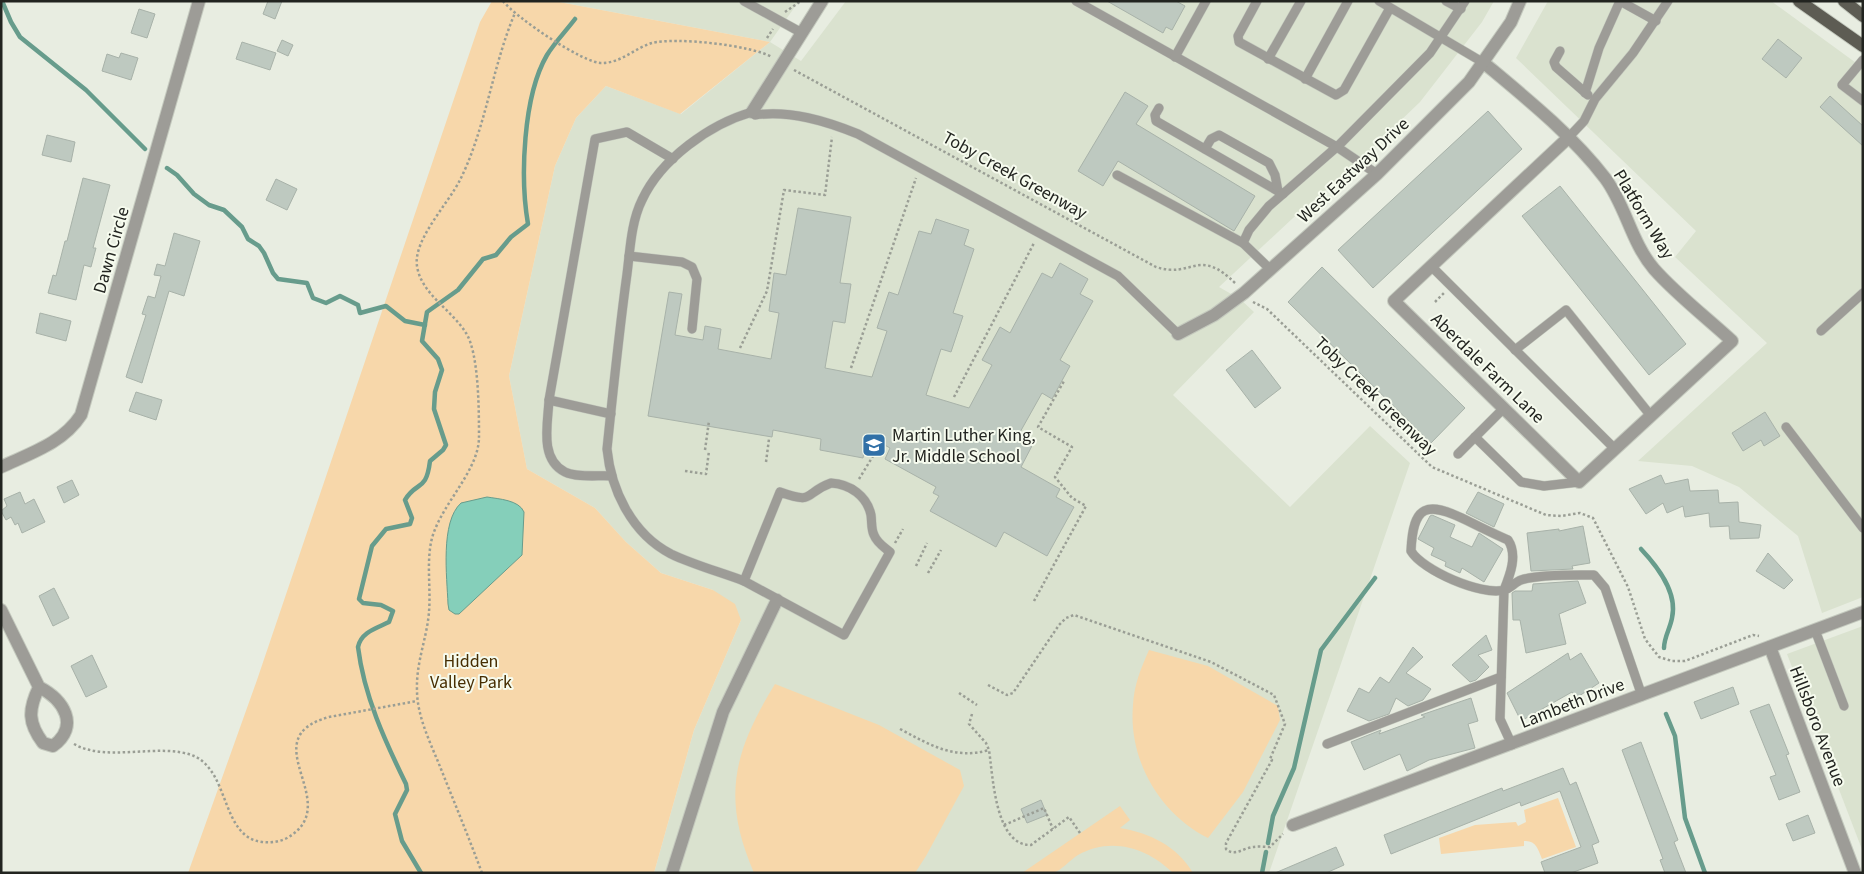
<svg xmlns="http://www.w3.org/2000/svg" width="1864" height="874" font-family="'Source Sans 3',sans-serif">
  <rect width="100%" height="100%" fill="#e8ede1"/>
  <g fill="#dae2cf">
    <path d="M554,1H799L770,42L801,61L846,1H1494L1482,22L1420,102L1347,172L1293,218L1219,287L1240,299L1254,312L1173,395L1290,507L1370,426L1410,463L1269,873H654L694,730L741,620L713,590L661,573L626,542L595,508L527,469L509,376L555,166L576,118L606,86L681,114L770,42Z"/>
    <path d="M1548,1H1771L1863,68V597L1822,613L1798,536L1739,487L1692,466L1638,461L1767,343L1675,257L1696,231L1516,58Z"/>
    <path d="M1863,626V852L1787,654Z"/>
  </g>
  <g fill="#f7d7aa">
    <path d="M492,1H554L770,42L680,114L606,86L576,118L555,166L509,376L527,469L595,508L626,542L661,573L713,590L735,604L741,620L694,730L654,873H188L257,680L480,22Z"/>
    <path d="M1149,650L1208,666L1278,706L1280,720L1243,792L1208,838C1160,814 1128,760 1133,705C1134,685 1141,668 1149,650Z"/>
    <path d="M775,684L879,725L960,770L964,786L926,856L915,873H754C721,797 734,751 775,684Z"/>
    <path d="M1558,798L1576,847L1542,859C1538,849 1536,840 1524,841V846L1441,854L1439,838L1475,825L1516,822L1518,826L1526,822L1524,810Z"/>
    <path d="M1120,806L1130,820L1120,828C1150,833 1177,846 1193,873H1173C1148,848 1111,836 1078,855C1070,860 1062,870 1053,873C1044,874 1031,873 1022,873Z"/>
  </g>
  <path fill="#85cfba" stroke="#679c8c" d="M487,497C499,499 519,500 524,512L522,555L459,614H455L449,610L448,604C447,577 440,522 461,503Z"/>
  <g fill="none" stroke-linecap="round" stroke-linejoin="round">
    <g stroke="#679c8c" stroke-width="4.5">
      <path d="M2,1L11,22L20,37L86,90L145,149"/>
      <path d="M167,168L177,175L194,194L209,205L224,210L242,227L248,239L259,246L264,253L273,273L278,279L307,283L313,298L326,303L340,296L358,305L360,313L386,306L405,321L425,325"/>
      <path d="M1641,549C1657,566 1678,592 1672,618C1670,629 1664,637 1664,648"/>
      <path d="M1666,714L1675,736L1685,818L1705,873"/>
      <path d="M1268,843L1273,816L1294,768L1321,650L1375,578"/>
      <path d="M421,873L402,841L395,814L407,790L406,784C385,741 364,696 358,647C361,632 377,628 389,622L393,611L381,605L363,603L359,599L372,546L386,529L410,524L412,518L405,500C417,480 426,493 430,461L443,450L446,445L434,409L435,392L442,370L438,359L422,341L427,312L458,290L483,259L496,255L511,237L528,224C520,178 523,96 547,55C555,42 566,31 575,19"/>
      <path d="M1262,873L1266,852"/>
    </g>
  </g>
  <g fill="#bec9c0" stroke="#a8b2a9">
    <path d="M268,1H282L275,19L263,14Z"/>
    <path d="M1107,1H1176L1185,6L1172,30L1166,27L1163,33Z"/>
    <path d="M139,9L155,14L147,38L131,33Z"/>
    <path d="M1778,39L1802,58L1786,78L1762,59Z"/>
    <path d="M282,40L293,45L288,56L277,51Z"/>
    <path d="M242,42L276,53L270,70L236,59Z"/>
    <path d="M121,53L138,58L131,80L102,71L107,54L119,58Z"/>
    <path d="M1125,92L1148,106L1136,124L1255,196L1234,231L1118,161L1103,186L1078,171Z"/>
    <path d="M1830,96L1863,126V146L1820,107Z"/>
    <path d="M1488,111L1522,149L1373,288L1338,250Z"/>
    <path d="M47,135L75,142L71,162L42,155Z"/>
    <path d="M83,178L110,185L93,248H96L91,267L84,265L76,300L48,293L53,275L56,276L65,241H67Z"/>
    <path d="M276,179L297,189L287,210L266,200Z"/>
    <path d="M1560,186L1686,344L1649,375L1522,216Z"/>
    <path d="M798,208L851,217L840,283L851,284L845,323L833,321L825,368L872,377L887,331L877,328L889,292L898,295L919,231L931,234L936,219L969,230L964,245L974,249L953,313L963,316L951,352L941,349L926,395L969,408L992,365L982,360L1000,327L1010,333L1042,273L1052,278L1060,263L1088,279L1080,294L1093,301L1060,360L1070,366L1052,399L1042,393L1019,434L1034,442L1021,467L1060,489L1056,497L1074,507L1047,556L1004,532L996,547L930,511L939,496L933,493L936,487L885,459L890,448L867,435L863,458L820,450L821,439L773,430L772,437L648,416L669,292L682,294L675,335L703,340L705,326L721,329L718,349L771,359L779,313L769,311L774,273L786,275Z"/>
    <path d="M174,233L200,241L184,296L169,291L142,383L126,377L146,315L142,314L148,296L155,298L161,276L154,275L157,264L165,266Z"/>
    <path d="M1322,267L1465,408L1431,443L1288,302Z"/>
    <path d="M40,313L71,321L66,341L36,333Z"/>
    <path d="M1252,350L1281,388L1255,408L1226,370Z"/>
    <path d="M136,392L162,400L156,420L129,411Z"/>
    <path d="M1765,412L1780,436L1764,446L1761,440L1743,451L1732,433Z"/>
    <path d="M1661,475L1665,484L1688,479L1690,491L1718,490L1719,503L1738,502L1739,522L1761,525L1759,538L1730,539L1729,526L1710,527L1709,513L1685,517L1683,506L1667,513L1663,503L1646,514L1629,489Z"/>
    <path d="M72,480L79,495L64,503L57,487Z"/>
    <path d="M20,492L25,504L34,499L45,522L22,533L18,523L15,525L11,517L6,520L1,511L7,506L4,499Z"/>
    <path d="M1478,492L1504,504L1494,527L1466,513Z"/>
    <path d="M1432,515L1455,525L1450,537L1472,547L1479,533L1503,549L1484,582L1462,568L1460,573L1445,566L1446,562L1431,555L1434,548L1418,539L1430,516Z"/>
    <path d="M1583,526L1590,563L1572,566L1573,569L1531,571L1527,533L1559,529V531Z"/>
    <path d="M1768,553L1793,580L1784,589L1756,571Z"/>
    <path d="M1578,581L1586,603L1559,614L1566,644L1526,653L1520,620H1513L1512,593L1515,591H1532L1533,584Z"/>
    <path d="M54,588L69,618L53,626L39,596Z"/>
    <path d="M1486,635L1492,650L1478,655L1489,667L1476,680L1470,682L1452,665Z"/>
    <path d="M1413,647L1423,657L1406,673L1431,689L1423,700L1408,706L1396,698L1389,714L1369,721L1347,711L1359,688L1369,693L1380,677L1389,683Z"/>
    <path d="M1568,653L1570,660L1581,653L1599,683L1576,698L1572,692L1521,721L1507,693Z"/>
    <path d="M92,655L107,687L86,697L71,666Z"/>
    <path d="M1733,687L1739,704L1701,719L1694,702Z"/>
    <path d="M1471,698L1478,721L1468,724L1475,748L1429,760L1407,771L1400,754L1364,770L1351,742L1381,730L1379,734L1425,717L1421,715Z"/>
    <path d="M1769,704L1789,754L1786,755L1800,792L1779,800L1770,777L1776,775L1750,711Z"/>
    <path d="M1641,742L1678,840L1674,842L1686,873H1665L1660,860L1663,859L1622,750Z"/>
    <path d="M1563,768L1570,785L1576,782L1599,842L1592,845L1598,863L1571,873H1545L1541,862L1581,847L1560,791L1521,806L1520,802L1391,854L1384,835L1502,788L1503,791Z"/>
    <path d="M1041,800L1047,815L1027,823L1021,809Z"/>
    <path d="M1808,815L1815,833L1793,841L1786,824Z"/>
    <path d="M1336,847L1344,865L1326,873H1275Z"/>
  </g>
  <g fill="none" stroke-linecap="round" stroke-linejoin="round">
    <g stroke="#c4c9be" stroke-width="10">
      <g id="lane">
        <path d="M744,1L802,33"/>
        <path d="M1076,1L1337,147L1377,174"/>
        <path d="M1257,1L1238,36L1239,42L1336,95L1344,90L1390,8"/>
        <path d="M1379,1L1484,63"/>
        <path d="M1446,1L1461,9"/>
        <path d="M1560,51L1554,62L1556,67L1588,95"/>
        <path d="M1175,57L1206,1"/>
        <path d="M1268,59L1301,1"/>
        <path d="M1863,60L1842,85L1863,101"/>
        <path d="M1305,79L1348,1"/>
        <path d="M1585,93L1599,48L1620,1L1656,21"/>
        <path d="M1159,108L1155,115L1156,121L1283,194"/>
        <path d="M1568,138L1584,121L1595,99L1633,53L1668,1"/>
        <path d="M1205,149L1211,139L1219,135L1269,163L1275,175L1278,191"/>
        <path d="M1117,175L1243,243L1270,269"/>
        <path d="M1243,243L1249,230L1269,206L1339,145L1430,53L1465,1"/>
        <path d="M629,256L682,262L692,267L697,279L692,329"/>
        <path d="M1431,266L1615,449"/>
        <path d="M1821,331L1863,293"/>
        <path d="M1515,350L1566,310L1651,416"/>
        <path d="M549,400L595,139L627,132L673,159"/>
        <path d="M611,414L549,400C548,423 539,459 565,472C577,478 599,475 612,476"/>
        <path d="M1786,427L1863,528"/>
        <path d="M1475,437L1521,482L1544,486L1579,482"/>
        <path d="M1458,454L1504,408"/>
        <path d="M831,483C850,484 867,496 871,515C872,522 871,529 874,535C877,543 884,547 890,552L844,635L744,581L780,492C816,505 803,493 831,483Z"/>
        <path d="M744,581C720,572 694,565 671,554C632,534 611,490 607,449C613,391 619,332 627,274C630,251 631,222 642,200C661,159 710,124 752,112L755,115C790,110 826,121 858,134L1118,276L1178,334"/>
        <path d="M1815,630L1844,706"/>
        <path d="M1327,744L1501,677"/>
        <path d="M1512,745L1500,719L1504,590C1510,575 1518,555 1508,540C1494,534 1480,527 1466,520C1427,501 1413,504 1411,551C1422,570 1481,596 1504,590C1510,589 1515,582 1521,580C1538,574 1576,575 1594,575L1605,588L1642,696"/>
      </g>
    </g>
    <g stroke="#c4c9be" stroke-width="14">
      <g id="street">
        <path d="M1484,63C1526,98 1572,135 1605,178C1626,206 1631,242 1654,269C1676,294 1707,318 1732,341L1579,482L1394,301L1568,138"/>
        <path d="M752,112L822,1"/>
        <path d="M1178,334L1214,315L1244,293L1377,174L1469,82L1511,22L1520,1"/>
        <path d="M1,467C31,453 63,443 81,415L199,1"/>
        <path d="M1,610L39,687C64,700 80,726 53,746L43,743C28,723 28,710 39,687"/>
        <path d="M1770,647L1855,873"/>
        <path d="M1293,825L1863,612"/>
        <path d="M672,873L723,712L777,600"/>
      </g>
    </g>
    <g stroke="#c4c9be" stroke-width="14">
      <g id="primary">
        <path d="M1799,1L1863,46"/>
        <path d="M1844,1L1863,16"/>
      </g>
    </g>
    <g stroke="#9a9e95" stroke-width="2.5" stroke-dasharray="2.5 2.5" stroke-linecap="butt">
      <path d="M503,1C515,17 584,64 602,63C621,63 635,48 652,43C676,37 750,45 772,57"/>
      <path d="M785,12L801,1"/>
      <path d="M767,38L773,29"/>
      <path d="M794,70L1156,267C1193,279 1198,246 1236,284"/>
      <path d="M1253,302L1267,309L1432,467L1546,515L1561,516L1580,513L1593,518L1628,587L1645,639L1659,657L1672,661H1685L1753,635L1759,636"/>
      <path d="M1435,302L1444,293"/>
      <path d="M740,348L767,291L784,190L825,195L832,137"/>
      <path d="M851,368L916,178"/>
      <path d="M954,397L1034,243"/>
      <path d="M705,450L709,421"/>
      <path d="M766,462L769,439"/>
      <path d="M685,471L706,474L709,451"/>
      <path d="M859,479L881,443"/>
      <path d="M895,543L903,529"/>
      <path d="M916,566L927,543"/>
      <path d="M928,573L941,550"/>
      <path d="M1034,601L1086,506L1072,498L1055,477L1072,447L1038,427L1064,381"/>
      <path d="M988,685L1007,695L1013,693L1059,625L1066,618L1074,615L1211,662L1274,695L1285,724L1270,759L1272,760L1226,843V849C1235,857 1243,848 1253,847C1258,846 1264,847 1270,847L1283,834"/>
      <path d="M959,693L977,705"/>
      <path d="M972,714L969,724L986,743L989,750C993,776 995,846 1031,845L1069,817L1080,833"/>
      <path d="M900,729C930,745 955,760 989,750"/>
      <path d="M74,744C107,763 160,742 194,756C230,772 221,837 262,842C270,843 279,842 287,838C347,804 250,739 329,717L417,701"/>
      <path d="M1004,825L1044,808L1053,829"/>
      <path d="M482,873C469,838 455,804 441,769C431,744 417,717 417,690C416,662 427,638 429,612C431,587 426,562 432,538C442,503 478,472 479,438C479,412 479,353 466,333C452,310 421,294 417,266C413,240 448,204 460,180C486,128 492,67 515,13"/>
    </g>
    <use href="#lane" stroke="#9d9c97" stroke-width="9"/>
    <use href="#street" stroke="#9d9c97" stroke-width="12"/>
    <use href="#primary" stroke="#5d5c53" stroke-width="12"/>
  </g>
  <defs>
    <g id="school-square" transform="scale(1.25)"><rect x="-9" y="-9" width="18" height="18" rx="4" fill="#3170a7" stroke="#f6fbee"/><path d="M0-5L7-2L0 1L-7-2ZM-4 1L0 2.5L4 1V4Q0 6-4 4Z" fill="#fff"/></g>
  </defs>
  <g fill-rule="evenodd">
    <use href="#school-square" x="874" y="445"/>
  </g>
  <g text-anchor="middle" stroke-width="4" stroke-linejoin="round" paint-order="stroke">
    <g font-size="18" fill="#222420" stroke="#f6fbee">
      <text transform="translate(1353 170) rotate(-43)" y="6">West Eastway Drive</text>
      <text transform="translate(1015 175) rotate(29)" y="6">Toby Creek Greenway</text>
      <text transform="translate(1644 214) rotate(59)" y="6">Platform Way</text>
      <text transform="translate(111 250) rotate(-74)" y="6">Dawn Circle</text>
      <text transform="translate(1488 368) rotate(44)" y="6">Aberdale Farm Lane</text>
      <text transform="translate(1376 396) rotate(44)" y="6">Toby Creek Greenway</text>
      <text transform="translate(1572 703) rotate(-21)" y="6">Lambeth Drive</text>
      <text transform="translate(1818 726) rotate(69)" y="6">Hillsboro Avenue</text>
    </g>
    <g font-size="18" fill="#222420" stroke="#f6fbee" text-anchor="start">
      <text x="892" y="441">Martin Luther King,<tspan x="892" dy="21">Jr. Middle School</tspan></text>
    </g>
    <g font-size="18" fill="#472e02" stroke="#f6fbee">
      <text x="471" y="667">Hidden<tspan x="471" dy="21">Valley Park</tspan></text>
    </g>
  </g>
  <rect width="1864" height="874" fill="none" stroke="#222420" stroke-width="5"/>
</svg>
